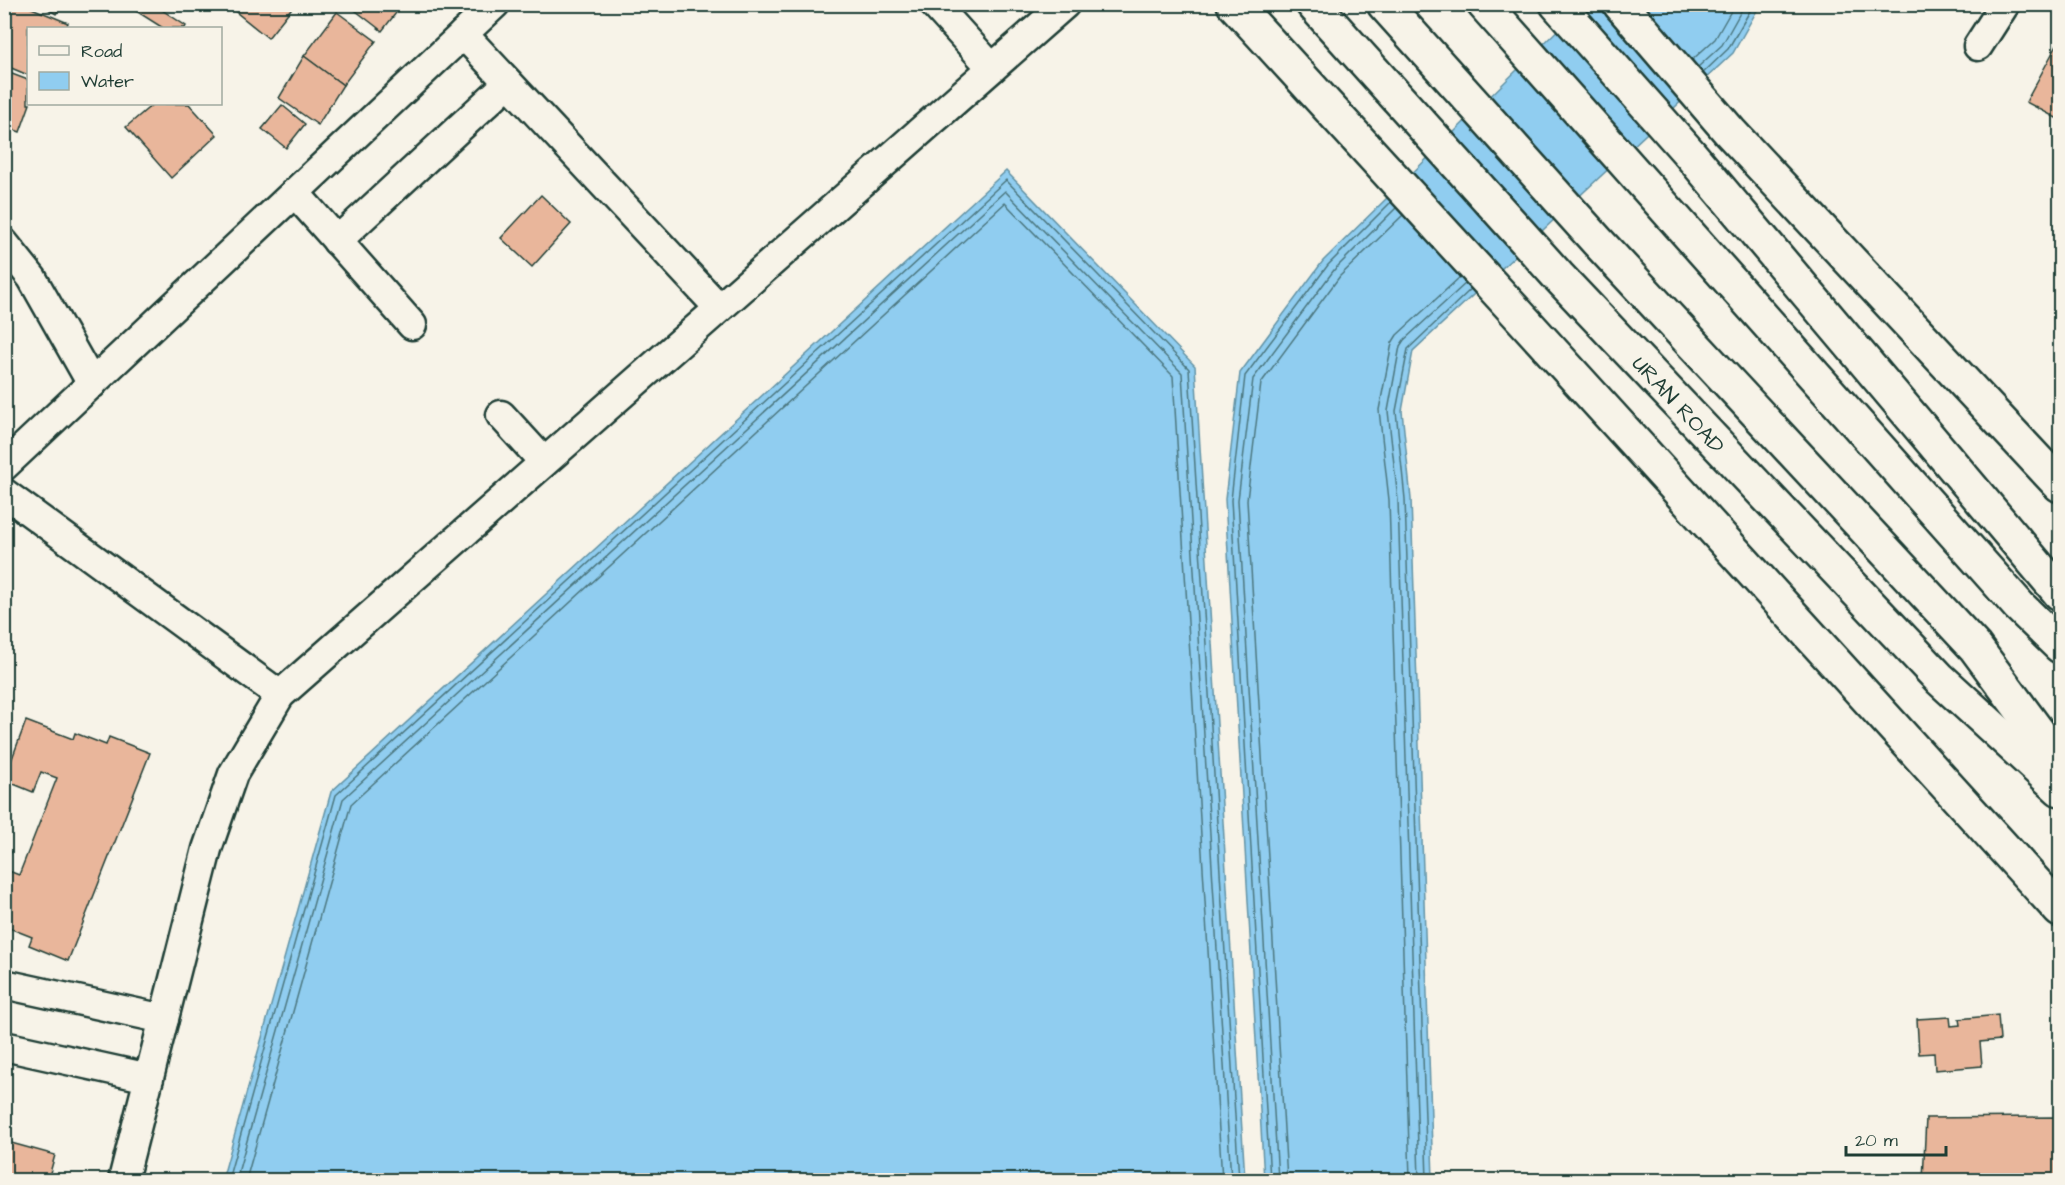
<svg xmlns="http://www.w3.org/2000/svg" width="2065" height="1185" font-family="'Architects Daughter',sans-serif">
  <rect width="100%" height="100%" fill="#f7f3e8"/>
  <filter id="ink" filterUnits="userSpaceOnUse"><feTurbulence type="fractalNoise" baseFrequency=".0167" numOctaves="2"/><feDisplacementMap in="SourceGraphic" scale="12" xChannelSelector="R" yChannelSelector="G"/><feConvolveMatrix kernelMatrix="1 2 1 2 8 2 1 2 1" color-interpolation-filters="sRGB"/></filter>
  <g filter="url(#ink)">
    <g fill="#90cdf0" stroke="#6393a5" stroke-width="1.5">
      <path d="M1583,5H1760L1733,53L1413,351L1402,411L1411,499L1433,1180H1264L1225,499L1240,373L1323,261Z"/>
      <path d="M1006,171L1195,366L1245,1180H222L331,792Z"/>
    </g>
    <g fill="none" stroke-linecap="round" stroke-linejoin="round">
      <g stroke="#4c777f" stroke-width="1.5">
        <path d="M1692,60L1715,39L1735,4"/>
        <path d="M1698,67L1722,45L1745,4"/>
        <path d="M1703,73L1728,49L1754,4"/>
        <path d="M228,1180L336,795L1006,180L1189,369L1239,1180"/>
        <path d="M236,1180L343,799L1005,191L1182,373L1231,1180"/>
        <path d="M246,1180L351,804L1005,203L1173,376L1222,1180"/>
        <path d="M1270,1180L1231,500L1245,376L1328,265L1391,202"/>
        <path d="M1278,1180L1238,500L1253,379L1334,270L1396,208"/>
        <path d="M1287,1180L1247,500L1261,383L1340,276L1403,215"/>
        <path d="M1410,1180L1389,500L1379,410L1392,343L1397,335L1460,277"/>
        <path d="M1419,1180L1398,500L1388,411L1400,346L1404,340L1466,283"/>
        <path d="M1427,1180L1405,499L1396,411L1408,349L1471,289"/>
      </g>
    </g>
    <g fill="#e9b69b" stroke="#1f3d34" stroke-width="1.5">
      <path d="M4,4H22L68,23L66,28H28V75L4,65Z"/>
      <path d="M40,4H62L56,14Z"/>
      <path d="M125,4H153L186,26L185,28H163Z"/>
      <path d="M191,4H205L200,11Z"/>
      <path d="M226,4H295L268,38Z"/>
      <path d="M347,4H403L382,31Z"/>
      <path d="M337,12L376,41L343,85L304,56Z"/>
      <path d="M2060,39V120L2026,102Z"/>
      <path d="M304,56L343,85L318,125L279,98Z"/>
      <path d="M4,71L28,80V104H30L20,132L4,126Z"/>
      <path d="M153,104H189L217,135L171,178L126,127Z"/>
      <path d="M282,105L305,124L286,148L262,129Z"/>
      <path d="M541,195L571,224L532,267L501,238Z"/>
      <path d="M4,268L15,272L4,297Z"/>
      <path d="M26,721L73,739L75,733L106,745L109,737L150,753L68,961L29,945L32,937L4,926V869L19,875L57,778L41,772L33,792L4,780Z"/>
      <path d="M4,849L11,852L4,867Z"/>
      <path d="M1998,1015L2000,1040L1980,1042L1982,1066L1935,1070L1934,1053L1919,1054L1917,1019L1950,1017L1951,1026L1960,1025L1959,1019Z"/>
      <path d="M2056,1117L2060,1123V1180H1923L1926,1118Z"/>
      <path d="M4,1141L55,1155L48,1180H4Z"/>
    </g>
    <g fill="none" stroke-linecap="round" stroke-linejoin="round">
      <g stroke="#1f3d34" stroke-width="33">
        <g id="minor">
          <path d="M934,4L992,68"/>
          <path d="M463,34L719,308"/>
          <path d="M1978,46L2005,4"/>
          <path d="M295,193L412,325"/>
          <path d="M337,241L508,83"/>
          <path d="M4,243L32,278L92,384"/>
          <path d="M501,415L544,462"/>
          <path d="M4,466L495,4"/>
          <path d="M4,493L280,695"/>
          <path d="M4,984L164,1019"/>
          <path d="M4,1046L149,1078"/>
          <path d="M123,1180L207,849L233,774L280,695L1065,4"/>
        </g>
      </g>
      <g stroke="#1f3d34" stroke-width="38">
        <g id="tertiary">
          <path d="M1234,4L1518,314L2060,910"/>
          <path d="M1620,4L1730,132L2060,485"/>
        </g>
      </g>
      <g stroke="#1f3d34" stroke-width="38">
        <g id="trunk">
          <path d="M1313,4L1558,276L1940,679L2060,789"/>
          <path d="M1384,4L1597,241L1975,647L2060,762"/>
          <path d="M1484,4L2019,606L2060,646"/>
          <path d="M1557,4L1690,154L2060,593"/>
        </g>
      </g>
      <use href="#minor" stroke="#f7f3e8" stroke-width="28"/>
      <use href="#tertiary" stroke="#f7f3e8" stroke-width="33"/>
      <use href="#trunk" stroke="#f7f3e8" stroke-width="33"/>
    </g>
  </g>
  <g text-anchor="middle" stroke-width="4.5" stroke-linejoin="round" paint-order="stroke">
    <g font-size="22" fill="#1f3d34" stroke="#f7f3e8">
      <text transform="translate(1679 404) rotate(47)" y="8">URAN ROAD</text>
    </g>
  </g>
  <rect width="2065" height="1185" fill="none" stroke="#f7f3e8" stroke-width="24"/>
  <rect x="12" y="12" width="2041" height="1161" fill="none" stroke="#1f3d34" stroke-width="2" filter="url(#ink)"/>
  <rect x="27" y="27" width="195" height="78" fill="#f7f3e8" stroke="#a1aaa0" stroke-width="1.5"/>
  <rect x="39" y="46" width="30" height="9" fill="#f7f3e8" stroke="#a1aaa0" stroke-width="1.5"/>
  <text x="81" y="57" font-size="18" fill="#1f3d34">Road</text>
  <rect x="39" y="72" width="30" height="18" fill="#90cdf0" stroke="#a1aaa0" stroke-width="1.5"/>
  <text x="81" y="87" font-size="18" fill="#1f3d34">Water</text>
  <path d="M1846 1146v9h100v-9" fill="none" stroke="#1f3d34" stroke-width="3"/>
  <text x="1855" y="1146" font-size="18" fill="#1f3d34" stroke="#f7f3e8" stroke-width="4.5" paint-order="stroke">20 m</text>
</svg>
